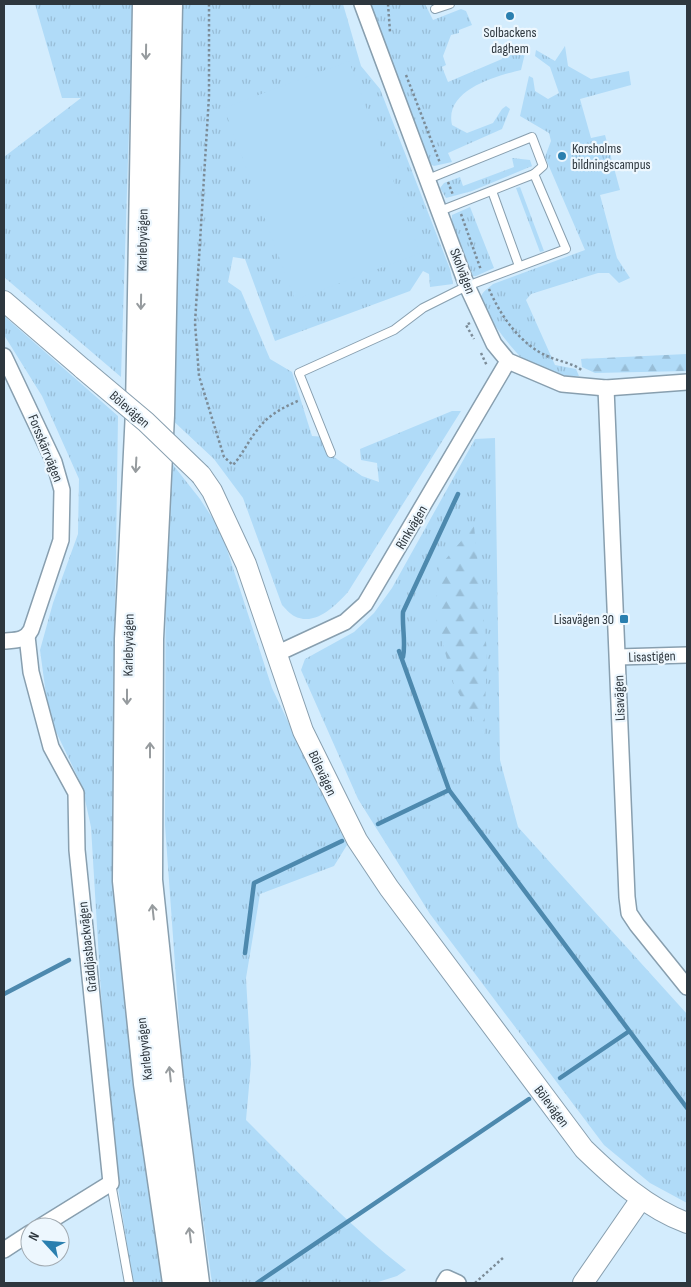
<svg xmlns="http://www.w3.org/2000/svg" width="691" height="1287" font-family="'Sofia Sans Condensed',sans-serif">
  <defs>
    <pattern id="grass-tufts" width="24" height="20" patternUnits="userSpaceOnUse" patternTransform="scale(1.25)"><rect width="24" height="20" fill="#b0dbf8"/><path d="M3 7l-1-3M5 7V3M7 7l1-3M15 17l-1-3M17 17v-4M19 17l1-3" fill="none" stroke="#98bdd6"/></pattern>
    <pattern id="forest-firs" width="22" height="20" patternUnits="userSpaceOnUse" patternTransform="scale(1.25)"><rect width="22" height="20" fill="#b0dbf8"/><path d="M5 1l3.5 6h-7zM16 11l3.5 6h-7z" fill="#98bdd6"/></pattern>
  </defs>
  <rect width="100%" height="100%" fill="#d3ecfd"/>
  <g fill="url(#grass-tufts)">
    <path d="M133,4L121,377L4,277V157L81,98H62L35,4Z"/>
    <path d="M181,4H343L361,66L380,89L450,269L453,284L430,287L429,274L423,271L410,291L275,341L245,259L233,257L228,282L241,291L270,359L292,372L312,436L326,437L328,453L362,476L379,482L377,463L361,460L360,449L452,411H461L348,592C335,606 315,627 294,616C290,614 285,608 282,605L243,498L214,459L168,416Z"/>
    <path d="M372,4H425L433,20L461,9L466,11L472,25L459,30V33L451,35L443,56L446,65L442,67L448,82L502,59L504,53L525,47L526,49L521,70C496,76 444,90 452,125L467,133L493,123L502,109L506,106L510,109L502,129L448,153L452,162L434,166L430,164L372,11Z"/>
    <path d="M565,46L568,66L591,79L629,71L631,85L580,99L591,138L605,135L620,190L600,195L617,258L630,278L619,283L609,273H598L531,294L526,300L555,365L576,369L579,376C566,376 546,375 534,368C521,362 482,313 481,298C481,292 489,288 493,284L585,250L545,157L551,141L549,133L520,116L529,76L533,78L535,91L548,99L559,93L550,67L535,56L536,50L555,61Z"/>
    <path d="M512,158L530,160L532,166L472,191L446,198L440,188L444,183L460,177L463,186L514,167Z"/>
    <path d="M520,187L544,251L540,252L516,188Z"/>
    <path d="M470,207L494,268L476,276H473L452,222V215Z"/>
    <path d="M4,316L118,416L114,688L119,901L145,1169L165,1283H133L115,1168L101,993L91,827L82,786L49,717L40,650L53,603L78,534L79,479L42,396L4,335Z"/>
    <path d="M495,438L500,760L518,827L687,1014V1203L650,1183L604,1145L430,914L358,799L301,670L305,659L354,632L374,613L392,588L475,439Z"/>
    <path d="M166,456L200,499L221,531L272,688L347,845L334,866L260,894L246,978L251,1064L246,1120C298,1172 348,1225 406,1270L397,1276L375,1283H212L183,1076L165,825Z"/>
  </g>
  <g fill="url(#forest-firs)">
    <path d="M687,354V371L595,373L582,367L581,359Z"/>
    <path d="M474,526L487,652L484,739L454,685L435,615L439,567Z"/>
  </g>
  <path fill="#b0dbf8" d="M349,61L420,253L295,300L224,108Z"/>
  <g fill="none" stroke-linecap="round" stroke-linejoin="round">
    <g stroke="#4d89ae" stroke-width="4.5">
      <path d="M399,651L449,790L687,1108"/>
      <path d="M403,657C406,643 402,628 403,612L458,494"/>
      <path d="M378,824L449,790"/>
      <path d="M245,953L254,883L342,841"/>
      <path d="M4,994L69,960"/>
      <path d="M560,1078L628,1032"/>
      <path d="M257,1283L529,1099"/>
    </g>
    <g stroke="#889faf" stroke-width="10">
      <g id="lane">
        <path d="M435,9L450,4"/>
        <path d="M428,179L532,137L543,166L534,174"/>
        <path d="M492,191L519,266"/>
        <path d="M331,453L299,373L394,330L423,308L467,286L566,249L534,174L440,211"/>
        <path d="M111,1183L129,1283"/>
      </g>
    </g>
    <g stroke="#889faf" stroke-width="18">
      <g id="street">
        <path d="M362,4L467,286L494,344L508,361L562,384L606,388L687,382"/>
        <path d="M4,356L54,462L62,490L61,540L31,630C25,641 16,640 4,641"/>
        <path d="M606,388L627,897L629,913L637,925L687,987"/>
        <path d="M27,636L31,672L51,747L76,793L77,850L111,1183L40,1227"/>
        <path d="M276,654L345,622L365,604L508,361"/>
        <path d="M618,657L687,655"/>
        <path d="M4,1250L30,1233"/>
        <path d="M444,1283L447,1278L458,1283"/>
      </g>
    </g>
    <g stroke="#889faf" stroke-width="22">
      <g id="secondary">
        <path d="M4,301L83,369"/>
        <path d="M201,475L212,491L246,564L303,731L357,840L389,888L584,1149C614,1178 647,1208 687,1223"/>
        <path d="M583,1283L641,1199"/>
      </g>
    </g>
    <g stroke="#889faf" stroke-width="29">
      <g id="highway">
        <path d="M146,4L139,411L128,639L126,881L147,1084L176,1283"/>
        <path d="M169,4L161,415L150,639L149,880L170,1080L196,1283"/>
      </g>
    </g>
    <g stroke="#7c8c98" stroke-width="2.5" stroke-dasharray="2.5 2.5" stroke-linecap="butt">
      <path d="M209,4V96L195,323L199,376L224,457L233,465C243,454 248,441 258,429C268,415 284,407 300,400"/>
      <path d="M388,4L390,32"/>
      <path d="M406,75L440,163"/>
      <path d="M448,182L453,195"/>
      <path d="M461,214L481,270"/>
      <path d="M489,289C500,315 520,344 547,356C558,361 573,363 583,371"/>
      <path d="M470,323L466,325L474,339"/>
      <path d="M481,353L487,366"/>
      <path d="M475,1283L504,1257"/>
    </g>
    <use href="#lane" stroke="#fff" stroke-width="8"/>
    <use href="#street" stroke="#fff" stroke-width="15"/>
    <use href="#secondary" stroke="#fff" stroke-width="20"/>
    <use href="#highway" stroke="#fff" stroke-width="26"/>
    <g stroke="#889faf" stroke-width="22" stroke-linecap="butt">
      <path id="secondary-bridge" d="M83,369L146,422L201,475"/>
    </g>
    <use href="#secondary-bridge" stroke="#fff" stroke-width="20"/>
  </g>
  <defs><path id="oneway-shaft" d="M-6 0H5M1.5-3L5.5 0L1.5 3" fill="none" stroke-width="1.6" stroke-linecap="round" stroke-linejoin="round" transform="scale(1.25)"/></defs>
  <g stroke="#969b9e">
    <use href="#oneway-shaft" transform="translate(146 52) rotate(91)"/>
    <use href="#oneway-shaft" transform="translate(141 302) rotate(91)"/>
    <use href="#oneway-shaft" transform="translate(136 465) rotate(93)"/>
    <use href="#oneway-shaft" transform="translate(127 697) rotate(90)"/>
    <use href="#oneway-shaft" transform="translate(150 750) rotate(-90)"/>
    <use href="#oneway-shaft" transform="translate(153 912) rotate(-96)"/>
    <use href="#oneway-shaft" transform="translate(170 1074) rotate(-96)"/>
    <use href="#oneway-shaft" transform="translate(190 1235) rotate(-97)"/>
  </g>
  <g fill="#2a7faf" stroke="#edf7fe" stroke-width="2">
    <circle cx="510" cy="16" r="5"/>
    <circle cx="562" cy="156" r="5"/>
    <rect x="619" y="614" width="10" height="10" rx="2.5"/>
  </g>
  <g text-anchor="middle" stroke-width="4.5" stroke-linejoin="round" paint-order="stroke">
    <g font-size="14" fill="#2e373e" stroke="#edf7fe">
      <text x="510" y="37">Solbackens<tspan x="510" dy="16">daghem</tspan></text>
      <text x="572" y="153" text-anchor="start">Korsholms<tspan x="572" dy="16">bildningscampus</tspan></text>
      <text x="614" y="624" text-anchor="end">Lisavägen 30</text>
    </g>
    <g font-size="14" fill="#2e373e" stroke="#edf7fe">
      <text transform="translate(142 240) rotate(-89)" y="5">Karlebyvägen</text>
      <text transform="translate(463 271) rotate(69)" y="5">Skolvägen</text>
      <text transform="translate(130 409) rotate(41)" y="5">Bölevägen</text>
      <text transform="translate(46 448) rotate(68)" y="5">Forsskärrvägen</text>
      <text transform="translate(411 527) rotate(-59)" y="5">Rinkvägen</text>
      <text transform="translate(128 645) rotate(-89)" y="5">Karlebyvägen</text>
      <text transform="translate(652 656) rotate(-2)" y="5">Lisastigen</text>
      <text transform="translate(619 698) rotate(-92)" y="5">Lisavägen</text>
      <text transform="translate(323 773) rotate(65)" y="5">Bölevägen</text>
      <text transform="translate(87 947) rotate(-96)" y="5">Gräddjasbackvägen</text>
      <text transform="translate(144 1049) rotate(-96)" y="5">Karlebyvägen</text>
      <text transform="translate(552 1106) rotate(53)" y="5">Bölevägen</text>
    </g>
  </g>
  <rect width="691" height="1287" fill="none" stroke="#2e373e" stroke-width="10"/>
  <g transform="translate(45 1242) rotate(296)"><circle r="24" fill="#edf7fe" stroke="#a1aab1"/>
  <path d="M0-4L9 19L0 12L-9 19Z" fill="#2a7faf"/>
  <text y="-8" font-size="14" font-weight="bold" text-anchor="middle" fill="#2e373e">N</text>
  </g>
</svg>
